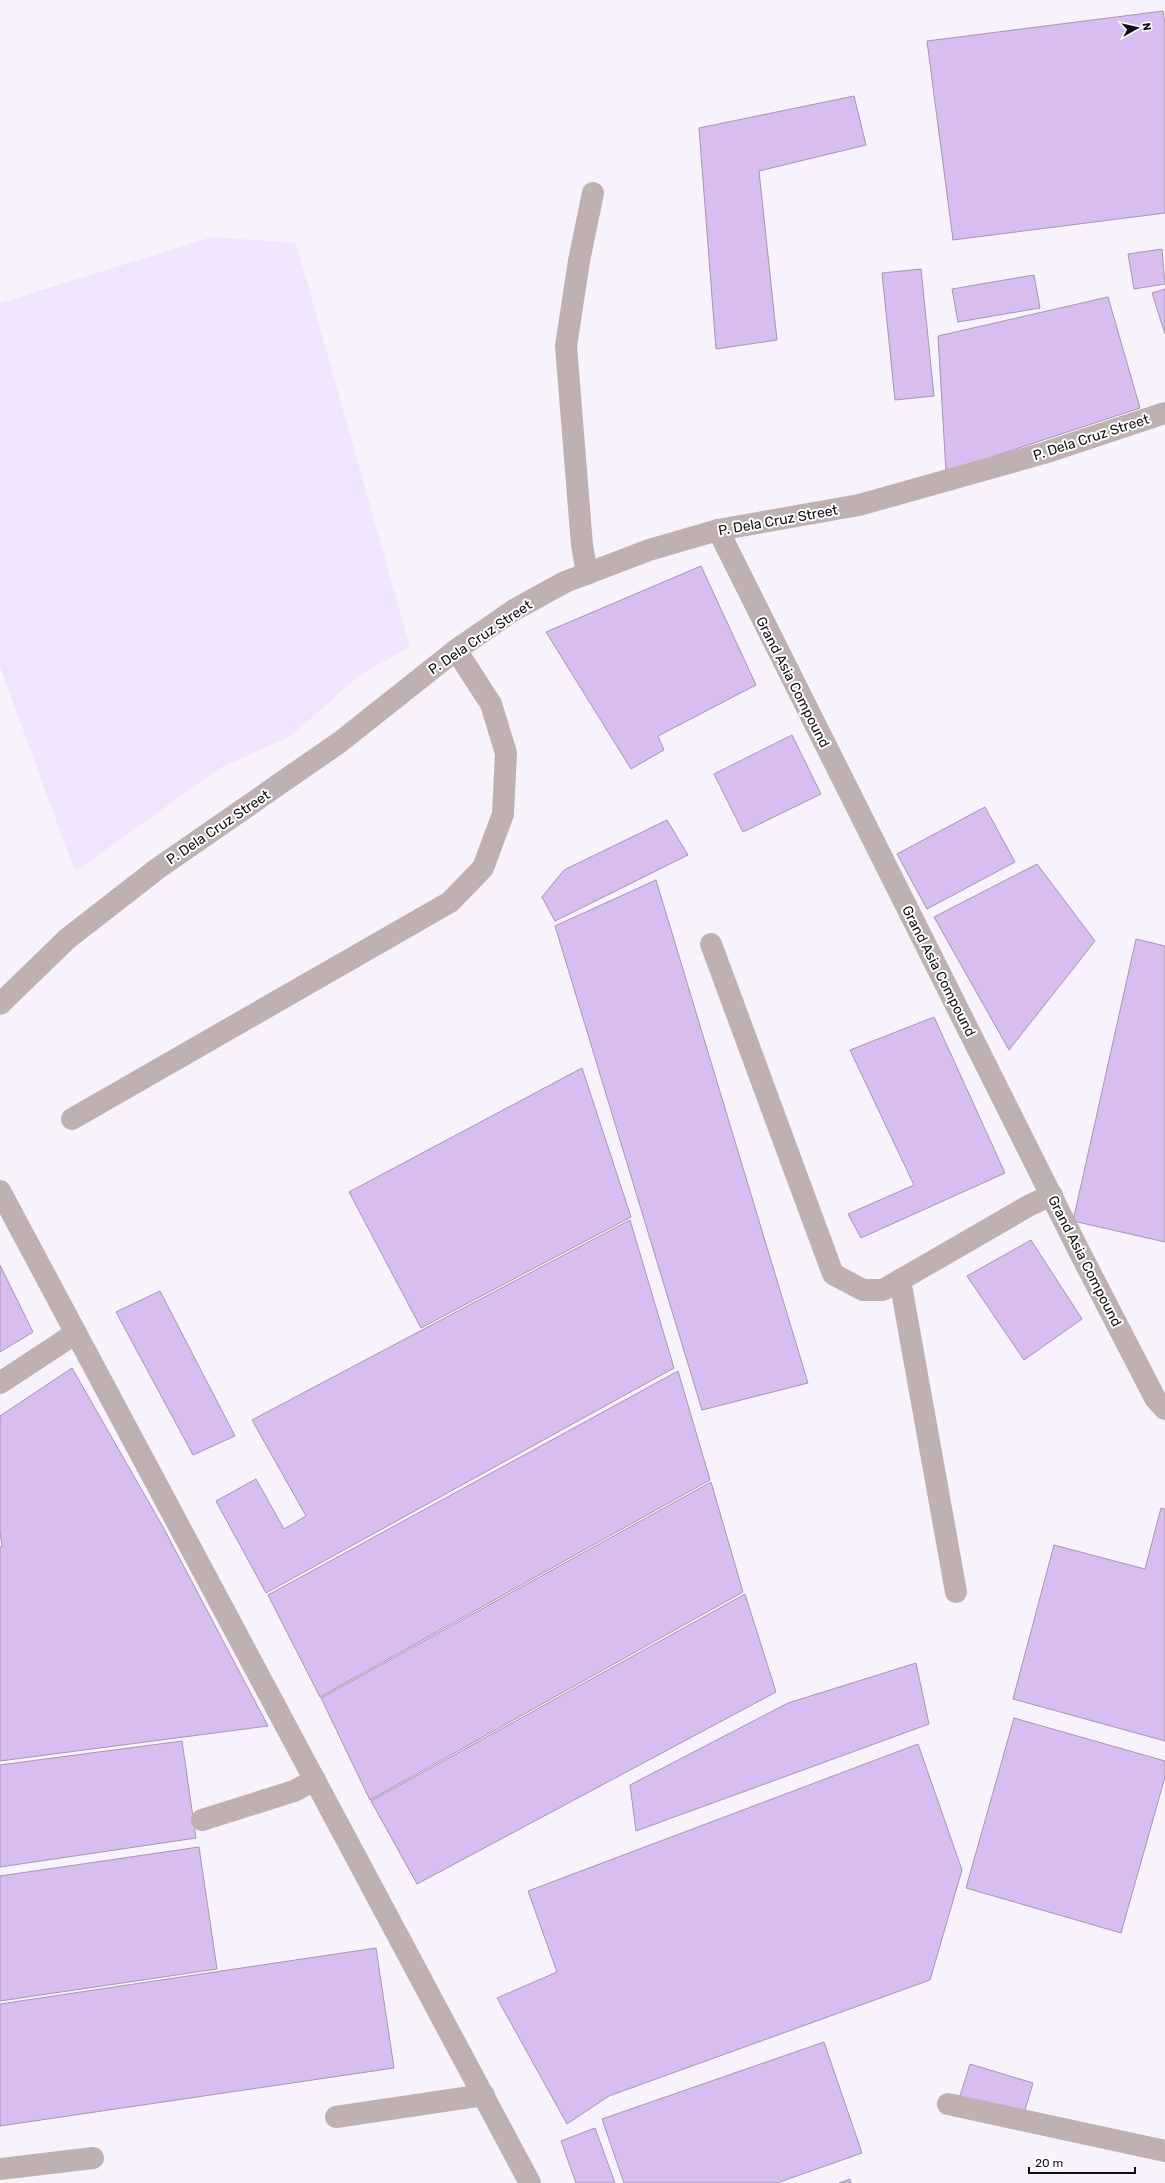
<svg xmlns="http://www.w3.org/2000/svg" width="1165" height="2183" font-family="Rubik,sans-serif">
  <rect width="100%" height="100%" fill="#f7f2fc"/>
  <path fill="#f1e5fe" d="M212,237L296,243L410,647L361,674L291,736L220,768L75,872L0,667V303Z"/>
  <g fill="#d8bdf1" stroke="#a398af">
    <path d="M1163,11L1165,24V213L953,240L927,41Z"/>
    <path d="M854,96L866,145L759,171L777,340L716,349L699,128Z"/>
    <path d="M1162,249L1165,284L1134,289L1128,254Z"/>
    <path d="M921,269L934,396L895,400L882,273Z"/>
    <path d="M1034,275L1040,308L958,322L952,289Z"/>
    <path d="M1165,289V334L1152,293Z"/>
    <path d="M1108,297L1140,408L946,472L938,336Z"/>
    <path d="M701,566L756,685L658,736L664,750L631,769L546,632Z"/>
    <path d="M792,735L821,794L743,832L714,774Z"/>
    <path d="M985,807L1015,862L927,909L897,854Z"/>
    <path d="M667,820L688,855L555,921L542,897L564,870Z"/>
    <path d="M1037,864L1095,941L1009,1050L934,917Z"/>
    <path d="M656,880L808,1383L702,1410L555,926Z"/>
    <path d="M1136,939L1165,946V1242L1073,1221Z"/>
    <path d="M934,1017L1005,1173L861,1238L848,1214L914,1185L850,1050Z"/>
    <path d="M582,1068L631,1217L421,1328L349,1192Z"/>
    <path d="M630,1220L674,1368L266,1593L216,1501L256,1479L284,1529L306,1516L252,1420Z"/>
    <path d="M1031,1240L1082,1319L1024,1360L967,1276Z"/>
    <path d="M0,1265L33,1332L0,1352Z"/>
    <path d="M160,1291L235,1436L193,1455L116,1312Z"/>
    <path d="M72,1368L163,1527L268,1726L0,1761V1547H2L0,1532V1416Z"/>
    <path d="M678,1371L710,1480L320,1697L268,1595Z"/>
    <path d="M711,1482L743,1592L370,1800L321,1698Z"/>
    <path d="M1161,1508L1165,1509V1741L1013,1699L1054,1545L1145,1569Z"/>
    <path d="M745,1594L776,1692L417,1884L371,1801Z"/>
    <path d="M916,1663L929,1724L636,1831L630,1785L788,1703Z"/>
    <path d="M1014,1718L1165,1761V1777L1121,1933L966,1888Z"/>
    <path d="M182,1741L196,1838L0,1867V1765Z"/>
    <path d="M918,1744L962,1870L930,1980L609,2096L567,2124L497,1998L557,1972L528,1891Z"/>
    <path d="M199,1847L217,1969L0,2001V1876Z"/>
    <path d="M376,1948L394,2068L0,2126V2004Z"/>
    <path d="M824,2042L862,2153L777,2183H624L602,2119Z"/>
    <path d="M970,2064L1033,2083L1023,2117L959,2099Z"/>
    <path d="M595,2128L615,2183H576L561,2141Z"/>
    <path d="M850,2179L851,2183H839Z"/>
  </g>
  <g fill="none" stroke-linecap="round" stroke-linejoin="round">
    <g stroke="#bfb1b1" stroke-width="22">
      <path d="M718,530L1079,1251L1155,1398L1165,1409"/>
      <path d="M587,574L582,545L566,346L579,261L593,193"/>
      <path d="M711,944L833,1274L863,1290H883L1030,1205L1052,1195"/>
      <path d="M0,1004L67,939L157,869L340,742L456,650L514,610L565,582L649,550L718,530L859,505L1044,453L1165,413"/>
      <path d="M72,1119L450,902L483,868L503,814L506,753L491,704L456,650"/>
      <path d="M0,1191L530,2183"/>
      <path d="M900,1280L956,1592"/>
      <path d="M0,1383L76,1333"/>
      <path d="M202,1820L294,1791L315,1780"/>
      <path d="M948,2104L1165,2151"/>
      <path d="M336,2117L484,2095"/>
      <path d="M0,2169L93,2158"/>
    </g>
  </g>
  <g text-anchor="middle" stroke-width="4" stroke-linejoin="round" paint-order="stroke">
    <g font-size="14" fill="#110d15" stroke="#fff">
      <text transform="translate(1091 437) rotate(-18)" y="5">P. Dela Cruz Street</text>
      <text transform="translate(778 520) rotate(-10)" y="5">P. Dela Cruz Street</text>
      <text transform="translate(480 637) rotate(-34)" y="5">P. Dela Cruz Street</text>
      <text transform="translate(793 682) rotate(63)" y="5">Grand Asia Compound</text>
      <text transform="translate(218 827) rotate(-34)" y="5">P. Dela Cruz Street</text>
      <text transform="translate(939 971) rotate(63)" y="5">Grand Asia Compound</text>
      <text transform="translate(1085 1261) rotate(63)" y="5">Grand Asia Compound</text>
    </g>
  </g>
  <g transform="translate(1137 28) rotate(82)" stroke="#ffffff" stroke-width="3" paint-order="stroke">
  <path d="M0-3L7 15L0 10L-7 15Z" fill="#110d15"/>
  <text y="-6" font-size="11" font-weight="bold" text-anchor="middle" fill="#110d15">N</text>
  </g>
  <path d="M1029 2167v6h106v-6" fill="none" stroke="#110d15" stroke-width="2"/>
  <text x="1035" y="2167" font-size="12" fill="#110d15" stroke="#ffffff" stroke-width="3" paint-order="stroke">20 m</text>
</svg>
